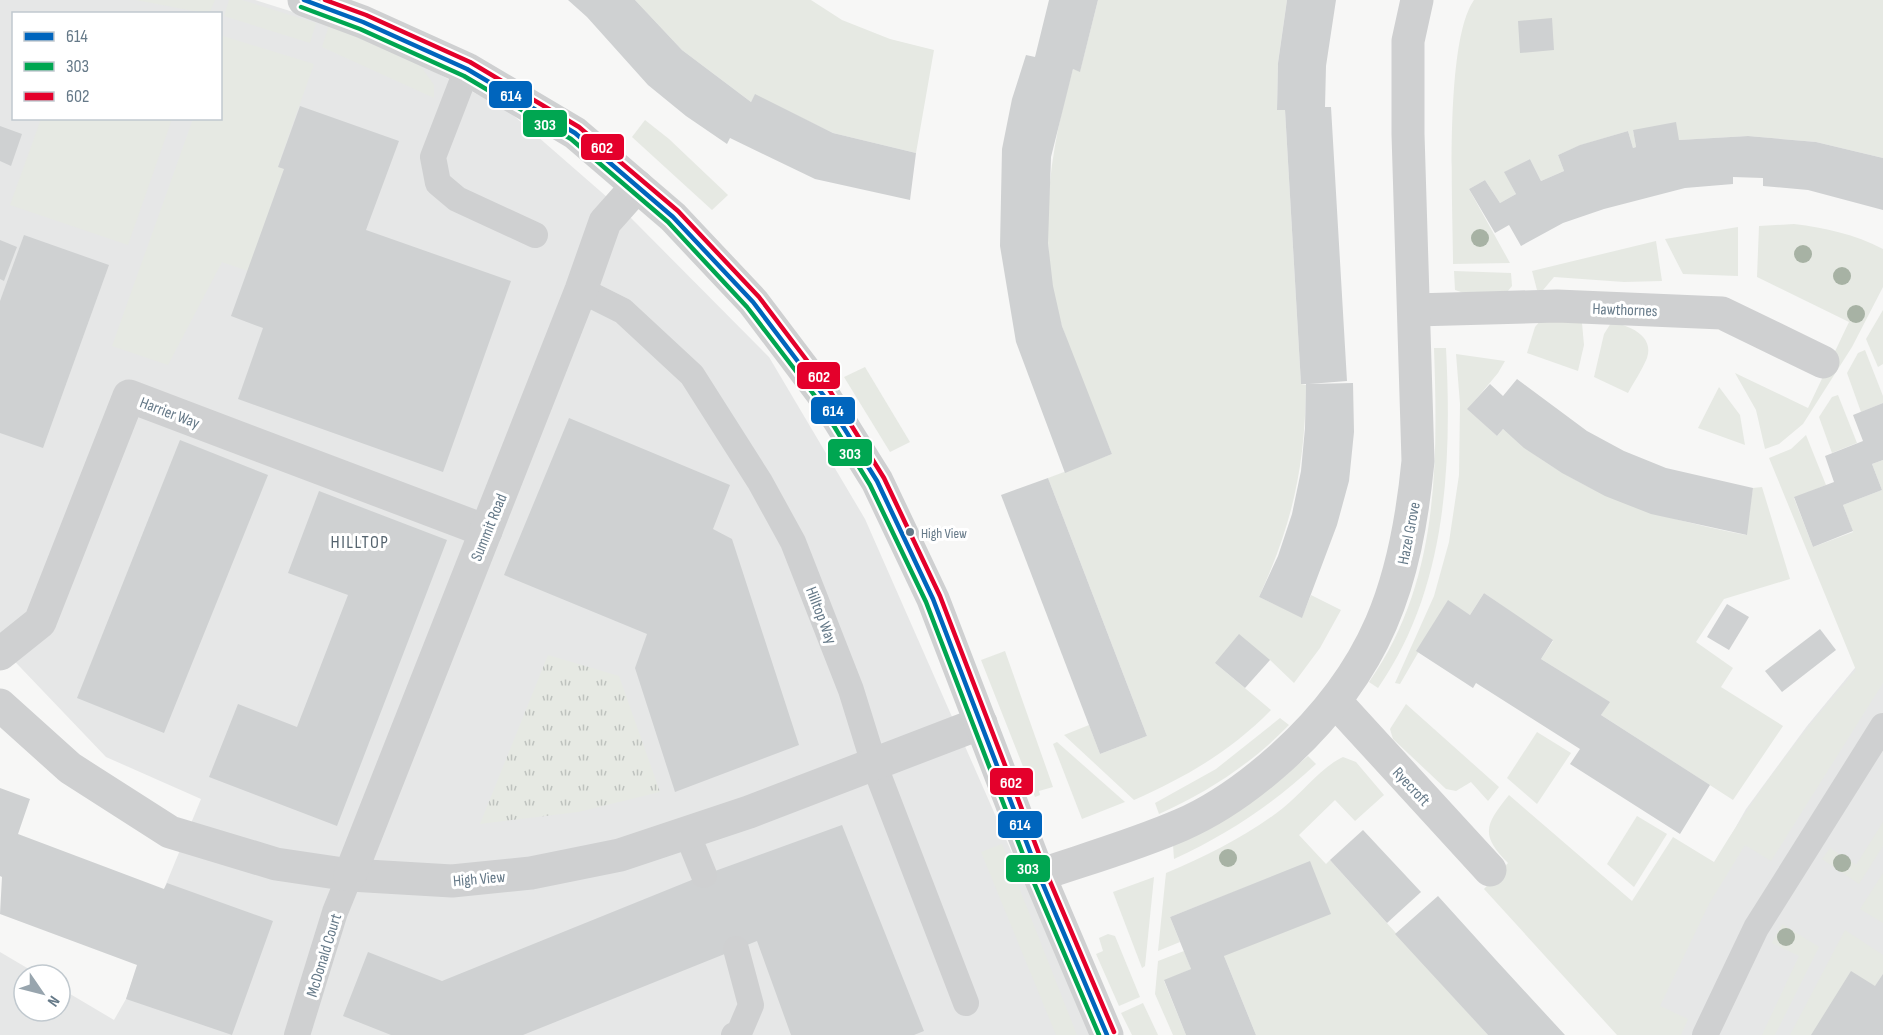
<svg xmlns="http://www.w3.org/2000/svg" width="1883" height="1035" font-family="'Sofia Sans Condensed',sans-serif">
  <defs>
    <pattern id="park-tufts" width="24" height="20" patternUnits="userSpaceOnUse" patternTransform="scale(1.5)"><rect width="24" height="20" fill="#e6e9e3"/><path d="M3 7l-1-3M5 7V3M7 7l1-3M15 17l-1-3M17 17v-4M19 17l1-3" fill="none" stroke="#bec2be"/></pattern>
  </defs>
  <rect width="100%" height="100%" fill="#f7f7f6"/>
  <g fill="#e6e7e7" fill-rule="evenodd">
    <path d="M0,0H255L363,34L507,110L631,218L769,357L865,519L1092,1035H0V952L39,975H24V1011H60V988L114,1020L126,999L164,889L201,799L106,757L0,646ZM14,14H220V118H14Z"/>
    <path d="M1883,634V1035H1618L1746,809L1807,726Z"/>
  </g>
  <g fill="#e6e9e3">
    <path d="M136,0H215L209,14Z"/>
    <path d="M229,0H242L316,23L310,43L224,16Z"/>
    <path d="M635,0H811L842,20L890,39L934,50L916,153L833,133L755,95L751,102L682,50Z"/>
    <path d="M1098,0H1287L1278,63L1277,110H1285L1301,384L1306,385C1305,467 1293,522 1259,597L1302,617L1311,595L1341,610L1320,648L1294,683L1270,660L1215,663L1271,710C1231,751 1186,777 1134,800L1064,735L1089,725L1100,754L1147,736L1048,478L1112,454C1095,412 1076,369 1062,326C1036,242 1049,151 1073,69L1080,71Z"/>
    <path d="M1474,0H1883V158L1816,142L1748,136L1679,140L1633,130L1636,147L1633,148L1628,131L1581,145L1558,155L1564,171L1541,181L1530,159L1505,172L1516,194L1500,203L1485,180L1469,189L1510,263L1453,264C1453,207 1444,43 1474,0Z"/>
    <path d="M329,25L420,65L434,85V98L322,47Z"/>
    <path d="M223,36L314,64L278,166L284,169L248,271L222,262L168,365L112,346L193,119L220,118V43Z"/>
    <path d="M41,119H172L128,245L10,205Z"/>
    <path d="M645,120L669,139L728,195L712,210L632,137Z"/>
    <path d="M1794,224C1826,228 1854,234 1883,249V287L1852,347L1803,424L1779,444L1765,449L1756,410L1735,373L1808,408L1849,322L1757,277L1759,226Z"/>
    <path d="M1738,227V276L1683,274L1665,239Z"/>
    <path d="M1656,241L1662,281L1624,282L1554,277L1543,290H1537L1532,271Z"/>
    <path d="M1454,271L1511,273L1512,286L1507,292L1464,293L1455,290Z"/>
    <path d="M1883,310V364L1878,367L1866,339Z"/>
    <path d="M1541,320L1582,323L1584,345L1578,371L1527,353L1535,327Z"/>
    <path d="M1611,323C1628,324 1655,336 1647,358C1642,370 1634,382 1628,393L1594,377L1604,334Z"/>
    <path d="M1434,348H1446C1452,464 1447,589 1378,688L1369,682C1439,582 1438,465 1434,348Z"/>
    <path d="M1865,350L1883,396V403L1861,412L1847,373L1858,353Z"/>
    <path d="M1456,354L1505,361L1498,373L1468,409L1497,436L1503,429C1575,493 1653,517 1746,535L1753,488L1762,487L1790,579L1724,599L1696,642L1733,668L1721,687L1783,726L1733,800L1601,715L1609,702L1541,659L1553,641L1484,593L1470,615L1448,601L1400,684L1395,683L1434,596L1449,542L1459,475L1460,404Z"/>
    <path d="M865,367L910,442L890,452L844,377Z"/>
    <path d="M1719,387L1740,415L1745,445L1698,428Z"/>
    <path d="M1838,395L1857,443L1832,453L1819,417L1832,397Z"/>
    <path d="M1806,435L1826,485L1794,498L1813,547L1853,532L1843,505L1882,490L1872,464L1883,460V683L1771,861L1745,845L1709,904L1660,1006L1688,1019L1681,1035H1617L1484,889L1508,863C1479,834 1486,824 1509,795L1632,901L1673,837L1714,862C1755,793 1803,731 1856,670L1769,458L1791,449Z"/>
    <path d="M1005,651L1053,787L1039,791L1040,795L1035,797L981,660Z"/>
    <path d="M1406,704L1499,787L1488,801L1471,782L1456,791L1446,789L1393,739L1390,729Z"/>
    <path d="M1280,718L1289,725C1251,764 1208,792 1159,814L1155,803L1216,769Z"/>
    <path d="M1537,732L1571,753L1537,804L1507,778Z"/>
    <path d="M1057,742L1125,802L1082,819L1053,744Z"/>
    <path d="M1308,756L1316,764C1273,804 1228,834 1174,859L1173,845L1275,784Z"/>
    <path d="M1343,757L1356,762L1384,795L1355,821L1335,800L1299,835L1326,864L1330,860L1488,1035H1256L1224,956L1310,862L1170,917L1180,942L1158,951L1166,873C1208,855 1247,836 1283,808C1302,793 1321,767 1343,757Z"/>
    <path d="M1637,816L1667,834L1634,887L1607,864Z"/>
    <path d="M1883,822V846L1859,884L1822,859L1830,848L1856,865Z"/>
    <path d="M1002,844L1077,1035H1056L981,852Z"/>
    <path d="M1883,873V923L1860,909Z"/>
    <path d="M1154,877L1145,966L1142,968L1113,892Z"/>
    <path d="M1782,924L1819,947L1775,1035H1762L1799,956L1772,943Z"/>
    <path d="M1845,930L1883,955V974L1875,986L1811,1035H1790Z"/>
    <path d="M1108,934L1115,936L1140,997L1119,1006L1096,954L1103,951L1099,938Z"/>
    <path d="M1184,951L1191,969L1164,981L1186,1035H1173L1155,994L1158,961Z"/>
    <path d="M1143,1003L1158,1035H1132L1121,1013Z"/>
  </g>
  <path fill="url(#park-tufts)" d="M548,655L619,676L660,792L578,812L480,824Z"/>
  <g fill="#cfd1d2">
    <path d="M568,0H635L682,50L751,102L755,94L833,133L916,153L910,200L815,179L730,138L727,144L686,116L648,85L587,17Z"/>
    <path d="M1049,0H1098L1080,72L1073,69L1051,157L1048,243L1053,286L1062,326L1112,454L1065,473L1016,342L1000,246L1002,149L1012,99L1026,55L1035,57Z"/>
    <path d="M1287,0H1336L1326,66L1325,107H1331L1347,381L1309,384L1353,383L1354,432L1349,481L1337,525L1302,618L1259,597L1278,556L1292,514L1301,471L1305,428L1306,384H1301L1285,110H1277L1278,63Z"/>
    <path d="M1552,18L1554,50L1520,53L1518,21Z"/>
    <path d="M300,106L399,141L366,230L511,281L443,472L238,399L263,328L231,316L284,169L278,167Z"/>
    <path d="M1676,122L1679,140L1748,136L1816,142L1883,158V210L1808,190L1763,186V178L1733,177V184L1685,188L1604,209L1563,223L1521,246L1509,225L1495,233L1469,189L1485,180L1500,203L1516,194L1504,172L1530,159L1541,181L1564,171L1558,155L1580,145L1628,131L1633,148L1636,147L1633,130Z"/>
    <path d="M0,126L22,134L11,166L0,161Z"/>
    <path d="M24,235L109,265L43,448L0,433V301Z"/>
    <path d="M0,240L17,247L4,281L0,279Z"/>
    <path d="M1517,379L1587,431L1624,451L1666,468L1753,488L1747,535L1651,514L1605,496L1562,473L1524,448L1503,429L1497,436L1467,409L1490,384L1503,396Z"/>
    <path d="M1883,403V460L1872,464L1882,490L1843,505L1853,531L1813,547L1794,497L1834,482L1825,456L1863,441L1853,415Z"/>
    <path d="M569,418L730,485L713,529L732,539L799,745L675,792L635,668L647,634L504,575Z"/>
    <path d="M180,440L268,475L164,733L77,698Z"/>
    <path d="M1048,478L1147,736L1100,754L1001,495Z"/>
    <path d="M319,491L447,540L337,826L209,777L238,704L297,727L348,595L288,573Z"/>
    <path d="M1484,593L1553,640L1541,659L1610,702L1601,715L1710,785L1680,834L1570,764L1580,749L1476,683L1473,688L1416,651L1448,600L1470,615Z"/>
    <path d="M1727,604L1749,617L1729,650L1707,637Z"/>
    <path d="M1820,629L1836,650L1782,692L1765,671Z"/>
    <path d="M1239,634L1270,660L1245,688L1215,663Z"/>
    <path d="M0,788L30,799L18,834L164,889L167,883L273,921L232,1035L126,999L137,965L0,914L2,877L0,876Z"/>
    <path d="M842,825L924,1031L914,1035H791L757,941L523,1035H391L343,1016L368,952L442,981L704,875Z"/>
    <path d="M1363,830L1421,892L1387,923L1330,860Z"/>
    <path d="M1310,861L1331,914L1224,956L1256,1035H1186L1164,980L1191,969L1170,917Z"/>
    <path d="M1438,896L1495,959L1565,1035H1488L1395,934Z"/>
    <path d="M1851,971L1875,986L1883,974V1035H1811Z"/>
  </g>
  <g fill="none" stroke-linecap="round" stroke-linejoin="round">
    <g stroke="#cfd0d1" stroke-width="26">
      <path d="M467,69L433,157L438,183L457,199L535,235"/>
      <path d="M581,290L623,311L692,375L760,482L793,542L851,690L874,764L966,1003"/>
      <path d="M687,833L704,875"/>
      <path d="M297,1035L335,912L350,875"/>
      <path d="M734,1035L739,1033L751,1005L736,949"/>
      <path d="M1705,1035L1756,928L1883,726"/>
    </g>
    <g stroke="#cfd0d1" stroke-width="33">
      <path d="M1415,310L1557,306L1722,313L1823,362"/>
      <path d="M0,654L40,622L129,396L486,531"/>
      <path d="M1336,702L1490,870"/>
      <path d="M0,705L70,768L170,832L276,864L350,875L452,881L531,873L620,855L749,812L981,723"/>
      <path d="M350,875L581,290L605,222L637,186"/>
      <path d="M1039,875C1086,859 1135,845 1181,825C1218,809 1252,784 1282,757C1377,671 1406,585 1418,461L1408,134V41L1417,0"/>
    </g>
    <path stroke="#cfd0d1" stroke-width="33" d="M304,0L363,22L467,69L575,133L673,217L753,302L824,396L877,481L933,599L1039,875L1107,1035"/>
    <g stroke="#fff" stroke-width="9">
      <path id="bus-1" d="M304,0L363,22L467,69L575,133L673,217L753,302L824,396L877,481L933,599L1039,875L1107,1035"/>
    </g>
    <g stroke="#fff" stroke-width="9">
      <path id="bus-2" d="M301,7L360,29L464,76L571,139L668,222L747,307L818,400L870,485L926,602L1032,878L1099,1035"/>
    </g>
    <g stroke="#fff" stroke-width="9">
      <path id="bus-3" d="M325,0L366,15L470,62L579,127L678,211L759,297L830,391L884,478L940,596L1046,872L1114,1032"/>
    </g>
    <use href="#bus-1" stroke="#0065bd" stroke-width="4.5"/>
    <use href="#bus-2" stroke="#00a651" stroke-width="4.5"/>
    <use href="#bus-3" stroke="#e4002b" stroke-width="4.5"/>
  </g>
  <g fill="#a7b2a4">
    <circle cx="1480" cy="238" r="9"/>
    <circle cx="1803" cy="254" r="9"/>
    <circle cx="1842" cy="276" r="9"/>
    <circle cx="1856" cy="314" r="9"/>
    <circle cx="1228" cy="858" r="9"/>
    <circle cx="1842" cy="863" r="9"/>
    <circle cx="1786" cy="937" r="9"/>
  </g>
  <circle fill="#657988" stroke="#fff" stroke-width="2" cx="910" cy="532" r="5"/>
  <g text-anchor="middle" stroke-width="6" stroke-linejoin="round" paint-order="stroke">
    <g font-size="14" fill="#657988" stroke="#fff" text-anchor="start">
      <text x="921" y="538">High View</text>
    </g>
    <g font-size="16" fill="#657988" stroke="#fff">
      <text transform="translate(1625 309) rotate(2)" y="6">Hawthornes</text>
      <text transform="translate(170 412) rotate(21)" y="6">Harrier Way</text>
      <text transform="translate(488 527) rotate(-68)" y="6">Summit Road</text>
      <text transform="translate(1408 533) rotate(-79)" y="6">Hazel Grove</text>
      <text transform="translate(822 615) rotate(69)" y="6">Hilltop Way</text>
      <text transform="translate(1412 786) rotate(47)" y="6">Ryecroft</text>
      <text transform="translate(479 878) rotate(-5)" y="6">High View</text>
      <text transform="translate(323 955) rotate(-73)" y="6">McDonald Court</text>
    </g>
    <g font-size="18" letter-spacing="1.5" fill="#53626d" stroke="#fff">
      <text x="360" y="548">HILLTOP</text>
    </g>
  </g>
  <g stroke="#fff" stroke-width="2">
    <rect x="488" y="80" width="45" height="29" rx="6" fill="#0065bd"/>
    <rect x="522" y="109" width="46" height="29" rx="6" fill="#00a651"/>
    <rect x="580" y="133" width="45" height="28" rx="6" fill="#e4002b"/>
    <rect x="796" y="361" width="45" height="29" rx="6" fill="#e4002b"/>
    <rect x="810" y="396" width="46" height="29" rx="6" fill="#0065bd"/>
    <rect x="827" y="438" width="46" height="29" rx="6" fill="#00a651"/>
    <rect x="989" y="767" width="45" height="29" rx="6" fill="#e4002b"/>
    <rect x="997" y="810" width="46" height="29" rx="6" fill="#0065bd"/>
    <rect x="1005" y="854" width="46" height="29" rx="6" fill="#00a651"/>
  </g>
  <g font-size="16" text-anchor="middle" font-weight="bold" fill="#fff">
    <text x="511" y="101">614</text>
    <text x="545" y="130">303</text>
    <text x="602" y="153">602</text>
    <text x="819" y="382">602</text>
    <text x="833" y="416">614</text>
    <text x="850" y="459">303</text>
    <text x="1011" y="788">602</text>
    <text x="1020" y="830">614</text>
    <text x="1028" y="874">303</text>
  </g>
  <rect x="12" y="12" width="210" height="108" fill="#ffffff" stroke="#c1c9cf" stroke-width="1.5"/>
  <rect x="24" y="32" width="30" height="9" fill="#0065bd" stroke="#c1c9cf" stroke-width="1.5"/>
  <text x="66" y="42" font-size="18" fill="#657988">614</text>
  <rect x="24" y="62" width="30" height="9" fill="#00a651" stroke="#c1c9cf" stroke-width="1.5"/>
  <text x="66" y="72" font-size="18" fill="#657988">303</text>
  <rect x="24" y="92" width="30" height="9" fill="#e4002b" stroke="#c1c9cf" stroke-width="1.5"/>
  <text x="66" y="102" font-size="18" fill="#657988">602</text>
  <g transform="translate(42 993) rotate(125)"><circle r="28" fill="#ffffff" stroke="#c1c9cf" stroke-width="1.5"/>
  <path d="M0-4.5L10 22L0 15L-10 22Z" fill="#98a5ae"/>
  <text y="-9" font-size="16" font-weight="bold" text-anchor="middle" fill="#657988">N</text>
  </g>
</svg>
